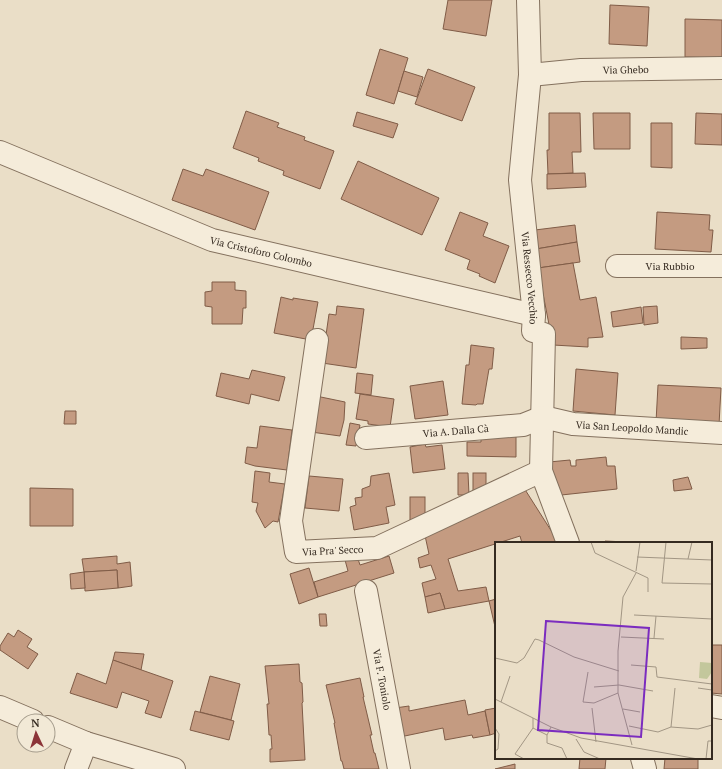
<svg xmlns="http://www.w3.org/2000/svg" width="722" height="769" font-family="'PT Serif',serif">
  <rect width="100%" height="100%" fill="#eadec7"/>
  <g fill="#c49b81" stroke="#805c47">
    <path d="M448,0H492L486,36L443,29Z"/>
    <path d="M610,5L649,7L647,46L609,44Z"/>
    <path d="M685,19L722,20V58L685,57Z"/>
    <path d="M380,49L408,58L394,104L366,95Z"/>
    <path d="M428,69L475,87L462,121L415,104Z"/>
    <path d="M404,71L423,77L417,97L398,91Z"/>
    <path d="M246,111L279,123L277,127L305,137L304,140L334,151L320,189L283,175L284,171L258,161L259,158L233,148Z"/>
    <path d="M357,112L398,124L393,138L353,126Z"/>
    <path d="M549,113H580L581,152H572L573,173L548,174L547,150H549Z"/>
    <path d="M593,113H630V149H594Z"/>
    <path d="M696,113L722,114V145L695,144Z"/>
    <path d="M651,123H672V168L651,167Z"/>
    <path d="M358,161L439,198L422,235L341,199Z"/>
    <path d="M183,169L203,176L206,169L269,192L255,230L172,200Z"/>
    <path d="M585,173L586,187L547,189V174Z"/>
    <path d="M460,212L488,223L483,236L509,246L495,283L479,276L480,274L467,269L470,260L445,250Z"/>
    <path d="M657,212L710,215L709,230H713L711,252L655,249Z"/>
    <path d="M575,225L577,242L536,249L535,230Z"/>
    <path d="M577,242L580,262L538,268L536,249Z"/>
    <path d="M573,263L580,300L596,297L603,337L588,338V347L553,345L538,268Z"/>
    <path d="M212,282H235V290L246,291V308H243L242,324H212V307L205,306V292L212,291Z"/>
    <path d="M281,297L293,300V298L318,302L311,340L274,333Z"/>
    <path d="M337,306L364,309L356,368L322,363L329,314L336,315Z"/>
    <path d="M657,306L658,323L644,325L643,307Z"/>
    <path d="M641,307L643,323L613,327L611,312Z"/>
    <path d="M681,337L707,338V348L681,349Z"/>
    <path d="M471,345L494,348L492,369H489L483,404H477L476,405L462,404L466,365H469Z"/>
    <path d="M576,369L618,373L615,415L573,411Z"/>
    <path d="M252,370L285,377L279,401L251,394L249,404L216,396L221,373L249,379Z"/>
    <path d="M357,373L373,375L371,395L355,393Z"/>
    <path d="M443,381L448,415L415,419L410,386Z"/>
    <path d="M658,385L721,388L719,425L656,422Z"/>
    <path d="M360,394L394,399L390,427L368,424V421L356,419Z"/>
    <path d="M316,396L345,402L344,420L340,436L311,432Z"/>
    <path d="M65,411H76V424H64Z"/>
    <path d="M350,423L360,425L356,446L346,445Z"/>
    <path d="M260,426L292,430L287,470L255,466L245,463L247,447L257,448Z"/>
    <path d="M481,432L516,433V457L467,456V442H481Z"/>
    <path d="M425,444L426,447L442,445L445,469L413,473L410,447Z"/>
    <path d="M606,457L607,466H615L617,489L552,496L549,462L570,460L571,466H576V460Z"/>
    <path d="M255,471L270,473L269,482L285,484L278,522L273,521L265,528L256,511L258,503L252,502Z"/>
    <path d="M389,473L395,505L386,507L389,523L354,530L350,507L356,505L355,498L362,497V489L370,486L371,476Z"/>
    <path d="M458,473H468L469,495H458Z"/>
    <rect x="473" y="473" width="13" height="19"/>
    <path d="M309,476L343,479L339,511L305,508Z"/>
    <path d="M688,477L692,489L674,491L673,480Z"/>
    <path d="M30,488L73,489V526H30Z"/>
    <path d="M524,488L559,543H522L520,536L448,559L458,591L486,587L489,601L445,609L440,593L425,597L422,583L436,579L431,565L420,568L418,558L429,554L424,531Z"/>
    <rect x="410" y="497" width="15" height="23"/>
    <path d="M605,541L647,543H605Z"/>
    <path d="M661,542L695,543H661Z"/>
    <path d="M117,556V564L130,562L132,586L118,588L117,570L84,572L82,559Z"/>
    <path d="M357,556L360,565L389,556L394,573L318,597L314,582L348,571L345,560Z"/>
    <path d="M309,568L318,597L299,604L290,574Z"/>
    <path d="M117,570L118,588L85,591L84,572Z"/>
    <path d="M84,572L85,588L71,589L70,574Z"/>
    <path d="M440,593L445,609L428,613L425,597Z"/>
    <path d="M496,599V631L489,601Z"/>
    <path d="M319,614H326L327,626H320Z"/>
    <path d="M18,630L32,639L27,647L38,654L28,669L0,650V646L8,633L14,637Z"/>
    <path d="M711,645H722V694L711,693Z"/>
    <path d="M115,652L144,654L141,670L113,660Z"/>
    <path d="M113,660L173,681L161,718L145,713L149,701L122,692L117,708L70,693L77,673L106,684Z"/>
    <path d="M299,664L300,682L302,683L303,702L302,703L305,760L270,762V749H272L271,735H269L267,704H269L265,666Z"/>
    <path d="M210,676L240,684L231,720L200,712Z"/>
    <path d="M360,678L364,697H363L372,735H370L374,753H375L379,769H344L342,761H341L334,723H335L326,685Z"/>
    <path d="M465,700L468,715L485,711L490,735L473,738L472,735L445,740L443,728L400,737L395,708L409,706V711Z"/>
    <path d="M496,708V733L490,735L485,710Z"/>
    <path d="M195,711L234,721L229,740L190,730Z"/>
    <path d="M580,758H606L605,769H579Z"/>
    <path d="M665,758H698V769H664Z"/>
    <path d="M515,764V769H495Z"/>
  </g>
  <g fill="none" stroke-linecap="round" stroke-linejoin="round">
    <g stroke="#84715e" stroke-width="24">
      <g id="minor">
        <path id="s1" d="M528,0L530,75L520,180L534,315L533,331L544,334L541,471L568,543"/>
        <path id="s2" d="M530,75L581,70L722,68"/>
        <path id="s3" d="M0,152L212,240L534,315"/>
        <path id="s4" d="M617,266H722"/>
        <path id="s5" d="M317,340L291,521L296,552L377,548L541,471"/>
        <path id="s6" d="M366,438L523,425L543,417L573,424L722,433"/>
        <path id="s7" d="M366,591L399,769"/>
        <path d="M711,706L722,708"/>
        <path d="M0,707L33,721"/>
        <path d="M48,727L86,743L174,769"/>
        <path d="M642,758L645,769"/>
        <path d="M76,769L86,743"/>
      </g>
    </g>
    <use href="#minor" stroke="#f5ecda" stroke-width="22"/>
  </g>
  <g text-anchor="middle" stroke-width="4" stroke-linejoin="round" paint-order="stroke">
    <g font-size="10" fill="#352a20" stroke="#f2e9d6">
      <text dy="4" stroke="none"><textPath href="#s2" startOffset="96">Via Ghebo</textPath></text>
      <text dy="4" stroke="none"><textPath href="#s3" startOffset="280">Via Cristoforo Colombo</textPath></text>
      <text dy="4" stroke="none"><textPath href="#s4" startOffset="53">Via Rubbio</textPath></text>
      <text dy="4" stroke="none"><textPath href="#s1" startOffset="279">Via Ressecco Vecchio</textPath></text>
      <text dy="4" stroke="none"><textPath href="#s6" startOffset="269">Via San Leopoldo Mandic</textPath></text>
      <text dy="4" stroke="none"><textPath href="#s6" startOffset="90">Via A. Dalla Cà</textPath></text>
      <text dy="4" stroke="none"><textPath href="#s5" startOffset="251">Via Pra' Secco</textPath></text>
      <text dy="4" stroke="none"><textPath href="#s7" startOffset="90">Via F. Toniolo</textPath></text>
    </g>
  </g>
  <g transform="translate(495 542)">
    <rect width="217" height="217" fill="#eadec7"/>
    <path d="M205,120L217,121V130L212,137L204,136Z" fill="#c3c79c"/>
    <path fill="none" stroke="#a29684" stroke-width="1" d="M96,0L100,11L153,36V50M171,0L167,41L217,42M142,15L217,18M193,17L197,0M141,29L145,0M139,73L217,77M126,95L169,97M159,96L161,74M0,116L22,121L29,116L40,97L44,98L79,115L124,129M136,123L161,125L162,135L217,142M93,130L88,160L99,161L123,151M99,145L124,143L158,149M203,146L217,148M0,157L56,185L86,196L203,217M6,160L15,134M97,166L101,200M128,167L145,170M134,184L163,190L176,185L203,187L217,183M176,185L180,146M0,186L4,192L3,207L0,209M38,186L52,193L56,185M52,193V201L67,206L72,217M81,197L89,210L105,217M137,203L123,151V109L128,55L141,31M29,217L20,212L38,186V176M211,217L213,199H217"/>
    <path fill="#7b2cbf" fill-opacity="0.15" stroke="#7b2cbf" stroke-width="2" d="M51,79L154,86L146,195L43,188Z"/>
    <rect width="217" height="217" fill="none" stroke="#352a20" stroke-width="2"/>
  </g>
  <g transform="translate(36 733) rotate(356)"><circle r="19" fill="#f2e9d6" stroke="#a69d8d"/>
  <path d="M0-3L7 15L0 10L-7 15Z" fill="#8c3438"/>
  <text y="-6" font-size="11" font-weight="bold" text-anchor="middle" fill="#352a20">N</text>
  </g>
</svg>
